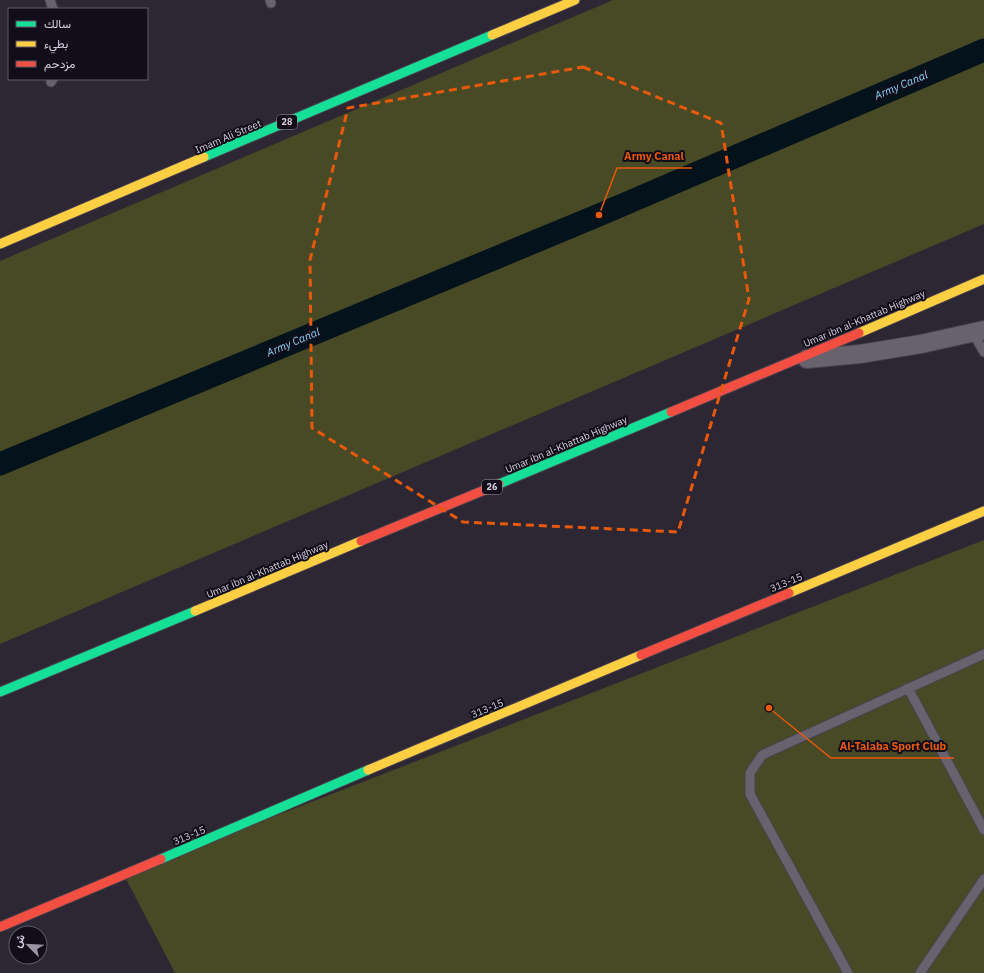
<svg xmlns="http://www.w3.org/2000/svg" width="984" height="973" font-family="'IBM Plex Sans',Vazirmatn,sans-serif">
  <rect width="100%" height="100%" fill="#2d2734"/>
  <g fill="#474a25">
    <path d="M613,0H984V224L0,644V261Z"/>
    <path d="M984,540V973H175L124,875Z"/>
  </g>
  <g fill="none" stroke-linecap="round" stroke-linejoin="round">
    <path stroke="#04121c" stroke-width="23" d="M0,464L599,215L984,50"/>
    <g stroke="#48434f" stroke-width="11">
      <g id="lane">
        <path d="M50,0L53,9"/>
        <path d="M270,0L271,3"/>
        <path d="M51,82L53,79"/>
        <path d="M973,333L984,352"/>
        <path d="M908,688L984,830"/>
        <path d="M848,973L750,794V773L762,755L984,654"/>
        <path d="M920,973L984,879"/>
      </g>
    </g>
    <g stroke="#48434f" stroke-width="20">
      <path id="street" d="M807,359L860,354L921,344L984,330"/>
    </g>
    <g stroke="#48434f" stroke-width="11">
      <g id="fast">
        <path d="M204,157L492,35"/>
        <path d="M499,484L671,412"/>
        <path d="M0,692L195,611"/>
        <path d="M161,859L368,770"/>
      </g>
    </g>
    <g stroke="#48434f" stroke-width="11">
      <g id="slow">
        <path d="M492,35L575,0"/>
        <path d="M0,244L204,157"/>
        <path d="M859,333L984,279"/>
        <path d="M789,593L984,511"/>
        <path d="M195,611L361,541"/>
        <path d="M368,770L641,655"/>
      </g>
    </g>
    <g stroke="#48434f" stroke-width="11">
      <g id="jam">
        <path d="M671,412L859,333"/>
        <path d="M361,541L499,484"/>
        <path d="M641,655L789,593"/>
        <path d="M0,927L161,859"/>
      </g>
    </g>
    <use href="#lane" stroke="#67626e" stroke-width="9"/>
    <use href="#street" stroke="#67626e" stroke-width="18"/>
    <use href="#fast" stroke="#16e098" stroke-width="9"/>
    <use href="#slow" stroke="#ffcf43" stroke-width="9"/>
    <use href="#jam" stroke="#f24e42" stroke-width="9"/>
  </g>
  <path fill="none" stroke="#e8590c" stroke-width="3" stroke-dasharray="8 5" stroke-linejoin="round" d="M583,67L721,123L749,299L678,532L463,522L312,428L310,260L348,108Z"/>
  <g text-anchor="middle" stroke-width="4" stroke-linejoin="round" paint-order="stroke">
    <g fill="#120e19" stroke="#9a95a4" stroke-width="1">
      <rect x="277" y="115" width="20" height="14" rx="3"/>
      <rect x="482" y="480" width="20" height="14" rx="3"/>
    </g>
    <g font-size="9" font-weight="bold" fill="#d5cfe0">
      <text x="287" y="125">28</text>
      <text x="492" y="490">26</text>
    </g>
    <g font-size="10" fill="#d5cfe0" stroke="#120e19">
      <text transform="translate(228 136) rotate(-23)" y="4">Imam Ali Street</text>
      <text transform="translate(864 318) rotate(-23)" y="4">Umar ibn al-Khattab Highway</text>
      <text transform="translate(566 444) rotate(-23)" y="4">Umar ibn al-Khattab Highway</text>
      <text transform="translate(267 569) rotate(-23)" y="4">Umar ibn al-Khattab Highway</text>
      <text transform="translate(786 582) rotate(-23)" y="4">313-15</text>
      <text transform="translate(487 708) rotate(-23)" y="4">313-15</text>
      <text transform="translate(189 835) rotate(-23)" y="4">313-15</text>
    </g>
    <g font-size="11" font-style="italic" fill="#87d5fb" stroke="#120e19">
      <text transform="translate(901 85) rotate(-23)" y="4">Army Canal</text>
      <text transform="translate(293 342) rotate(-23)" y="4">Army Canal</text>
    </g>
  </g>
  <path fill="none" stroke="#e8590c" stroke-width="1.5" d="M599 215L617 168H692M769 708L831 758H954"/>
  <g fill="#e8590c" stroke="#120e19" stroke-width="1.5">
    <circle cx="599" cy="215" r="4"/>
    <circle cx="769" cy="708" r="4"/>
  </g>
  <g font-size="11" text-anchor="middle" font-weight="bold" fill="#e8590c" stroke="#120e19" stroke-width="4" stroke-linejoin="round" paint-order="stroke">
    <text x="654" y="160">Army Canal</text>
    <text x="893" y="750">Al-Talaba Sport Club</text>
  </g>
  <rect x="8" y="8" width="140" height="72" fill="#120e19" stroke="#605b69"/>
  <rect x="16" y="21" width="20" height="6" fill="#16e098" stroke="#605b69"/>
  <text x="44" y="28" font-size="12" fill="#d5cfe0">سالك</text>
  <rect x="16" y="41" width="20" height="6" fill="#ffcf43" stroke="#605b69"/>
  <text x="44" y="48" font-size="12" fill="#d5cfe0">بطيء</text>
  <rect x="16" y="61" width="20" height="6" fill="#f24e42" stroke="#605b69"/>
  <text x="44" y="68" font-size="12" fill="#d5cfe0">مزدحم</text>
  <g transform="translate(28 945) rotate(294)"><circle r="19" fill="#120e19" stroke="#605b69"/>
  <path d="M0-3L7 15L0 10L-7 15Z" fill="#9a94a4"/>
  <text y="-6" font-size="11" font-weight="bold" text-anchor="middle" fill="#d5cfe0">ش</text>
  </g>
</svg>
